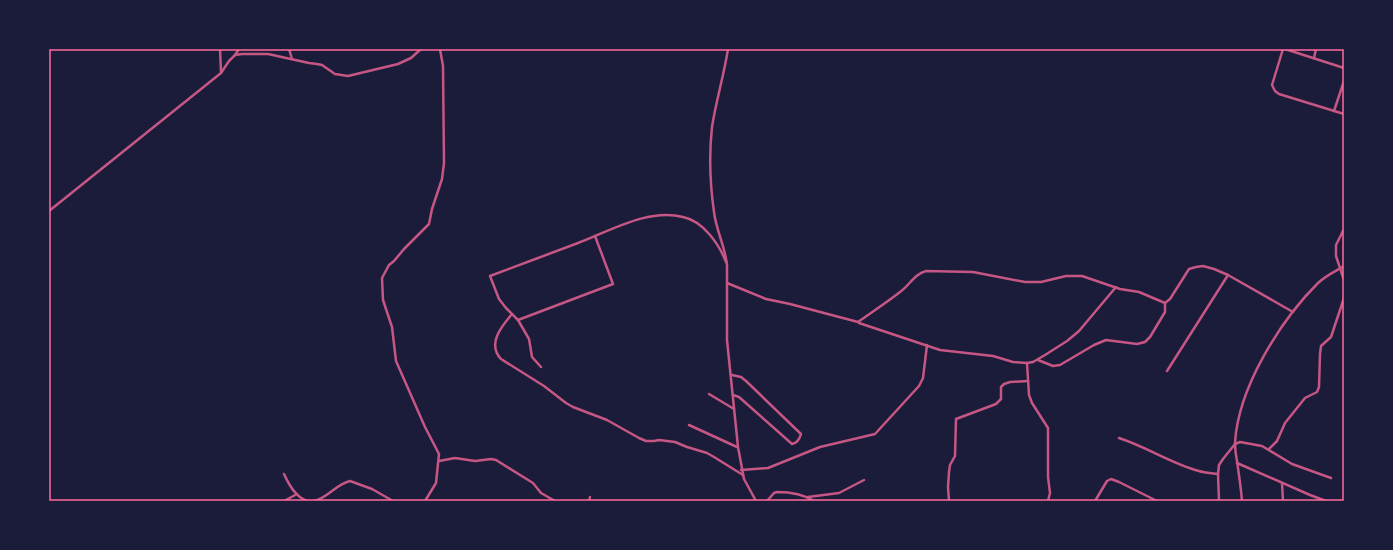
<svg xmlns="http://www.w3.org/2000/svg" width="1393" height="550" font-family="'DM Sans',sans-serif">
  <rect width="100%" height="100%" fill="#1b1b3a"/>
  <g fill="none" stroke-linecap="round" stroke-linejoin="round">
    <g stroke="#c65784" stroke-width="2.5">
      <path d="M220,49L221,72"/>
      <path d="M289,49L292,59"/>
      <path d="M728,49C724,75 716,101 712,127C709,154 710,184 714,212C716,230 725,246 727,265V340L738,447L744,479L756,501"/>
      <path d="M1283,49L1272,85L1275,91L1279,94L1344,114"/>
      <path d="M1285,49L1344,68"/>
      <path d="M235,55L239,49"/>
      <path d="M1314,58L1316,49"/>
      <path d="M1334,111L1344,81"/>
      <path d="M49,211L221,73L229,61L235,55L242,54H268L309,63L317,64L322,65L335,74L348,76L398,64L411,58L421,49"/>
      <path d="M1344,229L1336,245V256L1344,280"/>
      <path d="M727,283L766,299L790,304L858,322C872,312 886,303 900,292C910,285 914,274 926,271L973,272L1025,282H1041L1066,276H1082L1120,289L1139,292L1165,303L1170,299L1189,269L1196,267L1203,266L1214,269L1228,275L1293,312"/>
      <path d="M512,314C501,327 487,344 501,359L544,386L566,403L573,407L607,420L639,438L646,441H654L659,440L675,442L687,447L707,453L714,457L743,475"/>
      <path d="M518,320L613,284L595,236"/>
      <path d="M859,323L940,350L993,356L1013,362L1027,363L1033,362L1045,355L1067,341L1079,331L1116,287"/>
      <path d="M1038,360L1053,366L1060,365L1094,345L1106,340L1137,344L1145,342L1150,337L1165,312V303"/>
      <path d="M1027,363L1029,395L1032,403L1048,428V477L1050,493L1048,501"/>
      <path d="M541,367L532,357L529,339L518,320L506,308L499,299L490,276C519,265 549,254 578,243C610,231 648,208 683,217C703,221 719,244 726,262"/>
      <path d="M1167,371L1228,275"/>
      <path d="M732,375L741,377L746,381L801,434C800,438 797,443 792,444L739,397L733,395"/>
      <path d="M709,394L734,409"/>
      <path d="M689,425L737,447"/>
      <path d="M1119,438C1147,447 1172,464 1199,471C1205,473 1212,473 1218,474"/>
      <path d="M1269,449L1277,441L1285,423L1305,398L1317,392L1319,387L1320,354L1321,346L1331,337L1344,298"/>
      <path d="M439,461L455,458L475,461L491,459L496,460L533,483L541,493L555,501"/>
      <path d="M1237,463L1310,495L1326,501"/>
      <path d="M741,470L768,468L820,447L875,434L919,386L923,378L927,345"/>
      <path d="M284,474C289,485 296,498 308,501"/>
      <path d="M1282,483L1283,501"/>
      <path d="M808,497L839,493L864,480"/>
      <path d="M284,501L297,494"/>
      <path d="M314,501C328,498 336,484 350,481L372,489L393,501"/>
      <path d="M425,501L436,483L439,454L425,427L396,361L392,327L383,300L382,278L389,265L394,261L404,249L429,224L432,209L442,179L444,163L443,66L440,49"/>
      <path d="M589,501L590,497"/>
      <path d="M767,501L774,493L777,492C790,492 803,494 814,501"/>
      <path d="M949,501L948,487L949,472L950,465L955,456L956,419L996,404L1001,399V387L1004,384L1010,382L1028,381"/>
      <path d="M1095,501L1107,481L1111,479L1119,482L1157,501"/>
      <path d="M1219,501L1218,474L1219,465L1223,459L1235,444L1240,442L1262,446L1292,464L1331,478"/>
      <path d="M1242,501C1241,488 1239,475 1237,461C1236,456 1235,449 1235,443C1238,388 1280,321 1318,283C1325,276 1336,271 1344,266"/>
    </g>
  </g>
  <rect width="1393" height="550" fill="none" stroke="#1b1b3a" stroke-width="100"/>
  <rect x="50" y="50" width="1293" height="450" fill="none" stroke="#ff6b9d" stroke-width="1.5"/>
</svg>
